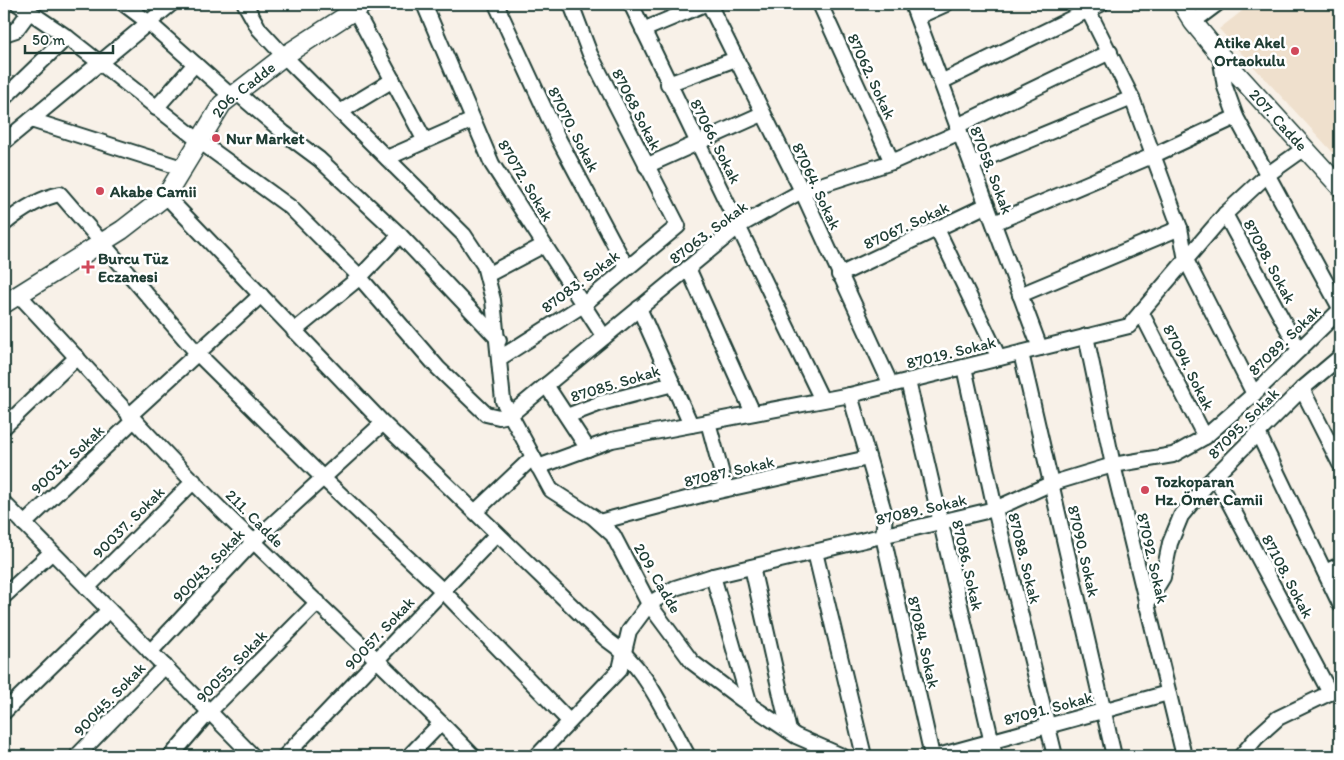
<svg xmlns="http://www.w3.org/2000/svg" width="1344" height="760" font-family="Itim,sans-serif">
  <rect width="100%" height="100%" fill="#f8f1e8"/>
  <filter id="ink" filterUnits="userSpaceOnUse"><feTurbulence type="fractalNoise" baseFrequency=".02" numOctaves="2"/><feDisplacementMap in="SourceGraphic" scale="10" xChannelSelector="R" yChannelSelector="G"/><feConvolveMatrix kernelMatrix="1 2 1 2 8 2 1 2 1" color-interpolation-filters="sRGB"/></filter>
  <g filter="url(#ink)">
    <path fill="#efe0cd" d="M1251,4H1325L1340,18V160L1219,29Z"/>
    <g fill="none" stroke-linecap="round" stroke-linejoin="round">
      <g stroke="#1f3d34" stroke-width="18">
        <g id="minor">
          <path d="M18,4L67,37L198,140L290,207L356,273L438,368L486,414L499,417L510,415L739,226L802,191L892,162L960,132"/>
          <path d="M124,4L148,22L231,96"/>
          <path d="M245,4L259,29L284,56L464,235L484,265L493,300L503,401L551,490L593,517L613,535L649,604L692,662L741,699L796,736L842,756"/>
          <path d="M424,4L492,164L604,337"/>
          <path d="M496,4L558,138L627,268"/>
          <path d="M631,4L822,400"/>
          <path d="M709,4L802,191L891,385"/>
          <path d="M820,4L892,162"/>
          <path d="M912,4L1040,348"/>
          <path d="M1085,4L1132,98L1180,228L1186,260L1254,394"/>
          <path d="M355,10L425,141"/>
          <path d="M917,17L946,4"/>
          <path d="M1193,22L1217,4"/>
          <path d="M643,30L705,4"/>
          <path d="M4,34L16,30L30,11"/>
          <path d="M1220,55L1225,87L1236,117L1340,308"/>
          <path d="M941,82L1101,4"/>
          <path d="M668,84L736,59"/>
          <path d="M236,92L284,133L319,159L400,235L499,340"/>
          <path d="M4,98L67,37"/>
          <path d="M156,108L195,64"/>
          <path d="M340,112L393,80"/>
          <path d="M31,120L182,168"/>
          <path d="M957,126L1110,52"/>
          <path d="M4,142L171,4"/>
          <path d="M387,158L473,120"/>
          <path d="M972,164L1132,98"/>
          <path d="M646,166L762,114"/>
          <path d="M166,196L383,423L606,639C647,666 665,715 688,756"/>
          <path d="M1225,214L1299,350"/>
          <path d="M994,223L1152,156L1236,117"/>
          <path d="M4,224C20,211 40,198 60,194L197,353L323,478L443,591L569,721"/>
          <path d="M937,229L999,358"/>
          <path d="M688,268L753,413"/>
          <path d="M487,275L544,245"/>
          <path d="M839,275L987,205"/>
          <path d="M1020,295L1180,228"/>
          <path d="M20,296C97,379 172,464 254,542C328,614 403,682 473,756"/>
          <path d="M639,308L691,425"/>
          <path d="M1141,312L1205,437"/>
          <path d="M294,331L360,277L400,235"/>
          <path d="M1086,336L1113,465L1184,756"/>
          <path d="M1021,353L1114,756"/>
          <path d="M500,358L583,305L678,226L590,54L571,4"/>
          <path d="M964,367L995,509L1055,756"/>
          <path d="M908,381L995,756"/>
          <path d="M546,385L588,449"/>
          <path d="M1302,389L1340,464"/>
          <path d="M850,395L885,515L883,536L932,756"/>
          <path d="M129,416L261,295"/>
          <path d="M567,416L601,403L673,384"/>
          <path d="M708,422L726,489"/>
          <path d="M4,427L77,357"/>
          <path d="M1258,433L1340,604"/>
          <path d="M538,467L612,440L850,395L1129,326L1225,214L1267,175L1305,148"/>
          <path d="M1215,476L1330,693"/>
          <path d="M4,503L253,756"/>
          <path d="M475,512L533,457"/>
          <path d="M599,522L705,494L868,458"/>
          <path d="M24,524L134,420"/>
          <path d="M815,552L864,756"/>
          <path d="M752,567L789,731"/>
          <path d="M1325,572L1340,565"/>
          <path d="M713,576L750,705"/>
          <path d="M87,588L194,481"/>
          <path d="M4,596L52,552"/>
          <path d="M1146,605L1163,577L1170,543L1181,516L1208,483L1302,389L1340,357"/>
          <path d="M150,652L253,542L383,423"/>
          <path d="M4,712L109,610"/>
          <path d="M77,756L165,666"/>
          <path d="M171,756L209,712L318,602"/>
          <path d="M285,756L497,534"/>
          <path d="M409,756L441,723"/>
          <path d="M537,756L620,669L629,631L649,604L675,588L713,576L995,509L1050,484L1113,465L1173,455L1205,437L1254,394L1340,310"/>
          <path d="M938,756L1168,693"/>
          <path d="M1241,756L1257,737L1278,718L1340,688"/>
        </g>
      </g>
      <g stroke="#1f3d34" stroke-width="21">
        <g id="tertiary">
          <path id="s1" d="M1182,4L1193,22L1220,55L1340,187"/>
          <path id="s2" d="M4,304L122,230L166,196L222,104L284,56L364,4"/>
        </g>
      </g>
      <use href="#minor" stroke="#fff" stroke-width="14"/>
      <use href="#tertiary" stroke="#fff" stroke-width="18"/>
    </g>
  </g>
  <g fill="#d1495b" stroke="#fff" stroke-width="2">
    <circle cx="1295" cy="51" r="5"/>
    <circle cx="216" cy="138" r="5"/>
    <circle cx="100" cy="191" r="5"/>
    <path d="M85.5 259.5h5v5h5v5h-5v5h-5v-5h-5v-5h5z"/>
    <circle cx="1145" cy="490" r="5"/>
  </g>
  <g text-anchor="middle" stroke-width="5" stroke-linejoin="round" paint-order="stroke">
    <g font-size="16" font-weight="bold" fill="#1f3d34" stroke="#fff" text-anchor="start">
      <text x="1285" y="48" text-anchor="end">Atike Akel<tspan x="1285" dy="18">Ortaokulu</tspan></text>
      <text x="226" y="144">Nur Market</text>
      <text x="110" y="197">Akabe Camii</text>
      <text x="98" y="264">Burcu Tüz<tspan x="98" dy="18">Eczanesi</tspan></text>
      <text x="1155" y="487">Tozkoparan<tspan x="1155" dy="18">Hz. Ömer Camii</tspan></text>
    </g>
    <g font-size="16" fill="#1f3d34" stroke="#fff">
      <text transform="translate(872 76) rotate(65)" y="6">87062. Sokak</text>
      <text dy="6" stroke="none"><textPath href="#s2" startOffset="328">206. Cadde</textPath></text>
      <text transform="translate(637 109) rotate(63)" y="6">87068 Sokak</text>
      <text dy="6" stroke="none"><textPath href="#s1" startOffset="151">207. Cadde</textPath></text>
      <text transform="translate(574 129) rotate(63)" y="6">87070. Sokak</text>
      <text transform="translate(716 141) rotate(63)" y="6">87066. Sokak</text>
      <text transform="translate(992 170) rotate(69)" y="6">87058. Sokak</text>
      <text transform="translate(526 180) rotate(59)" y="6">87072. Sokak</text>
      <text transform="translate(817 186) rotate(65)" y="6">87064. Sokak</text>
      <text transform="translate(906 225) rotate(-25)" y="6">87067. Sokak</text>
      <text transform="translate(708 232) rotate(-37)" y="6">87063. Sokak</text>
      <text transform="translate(1270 261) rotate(62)" y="6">87098. Sokak</text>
      <text transform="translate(580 281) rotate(-37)" y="6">87083. Sokak</text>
      <text transform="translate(1284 340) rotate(-44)" y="6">87089. Sokak</text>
      <text transform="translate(951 352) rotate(-14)" y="6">87019. Sokak</text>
      <text transform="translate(1189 367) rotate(63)" y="6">87094. Sokak</text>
      <text transform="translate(615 383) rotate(-17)" y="6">87085. Sokak</text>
      <text transform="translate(1243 423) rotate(-45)" y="6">87095. Sokak</text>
      <text transform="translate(67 459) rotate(-43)" y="6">90031. Sokak</text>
      <text transform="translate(729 471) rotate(-13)" y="6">87087. Sokak</text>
      <text transform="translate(921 509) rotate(-13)" y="6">87089. Sokak</text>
      <text transform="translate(255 518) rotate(45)" y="6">211. Cadde</text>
      <text transform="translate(128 522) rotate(-45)" y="6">90037. Sokak</text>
      <text transform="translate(1084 551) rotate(77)" y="6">87090. Sokak</text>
      <text transform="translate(1025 558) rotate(76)" y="6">87088. Sokak</text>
      <text transform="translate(1153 558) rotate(77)" y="6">87092. Sokak</text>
      <text transform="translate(208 565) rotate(-46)" y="6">90043. Sokak</text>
      <text transform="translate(968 565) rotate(77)" y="6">87086. Sokak</text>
      <text transform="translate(1288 576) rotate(62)" y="6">87108. Sokak</text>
      <text transform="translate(658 578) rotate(60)" y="6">209. Cadde</text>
      <text transform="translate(379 633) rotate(-47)" y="6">90057. Sokak</text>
      <text transform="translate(924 642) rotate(77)" y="6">87084. Sokak</text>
      <text transform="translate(231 666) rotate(-46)" y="6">90055. Sokak</text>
      <text transform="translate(109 699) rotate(-46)" y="6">90045. Sokak</text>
      <text transform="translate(1048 708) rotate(-15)" y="6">87091. Sokak</text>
    </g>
  </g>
  <rect width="1344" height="760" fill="none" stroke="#fff" stroke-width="20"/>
  <rect x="10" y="10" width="1324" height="740" fill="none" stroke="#1f3d34" stroke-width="2" filter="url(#ink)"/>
  <path d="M25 45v8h88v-8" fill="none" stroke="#1f3d34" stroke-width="2.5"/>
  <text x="32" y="45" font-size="15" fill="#1f3d34" stroke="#ffffff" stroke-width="4" paint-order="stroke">50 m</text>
</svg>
